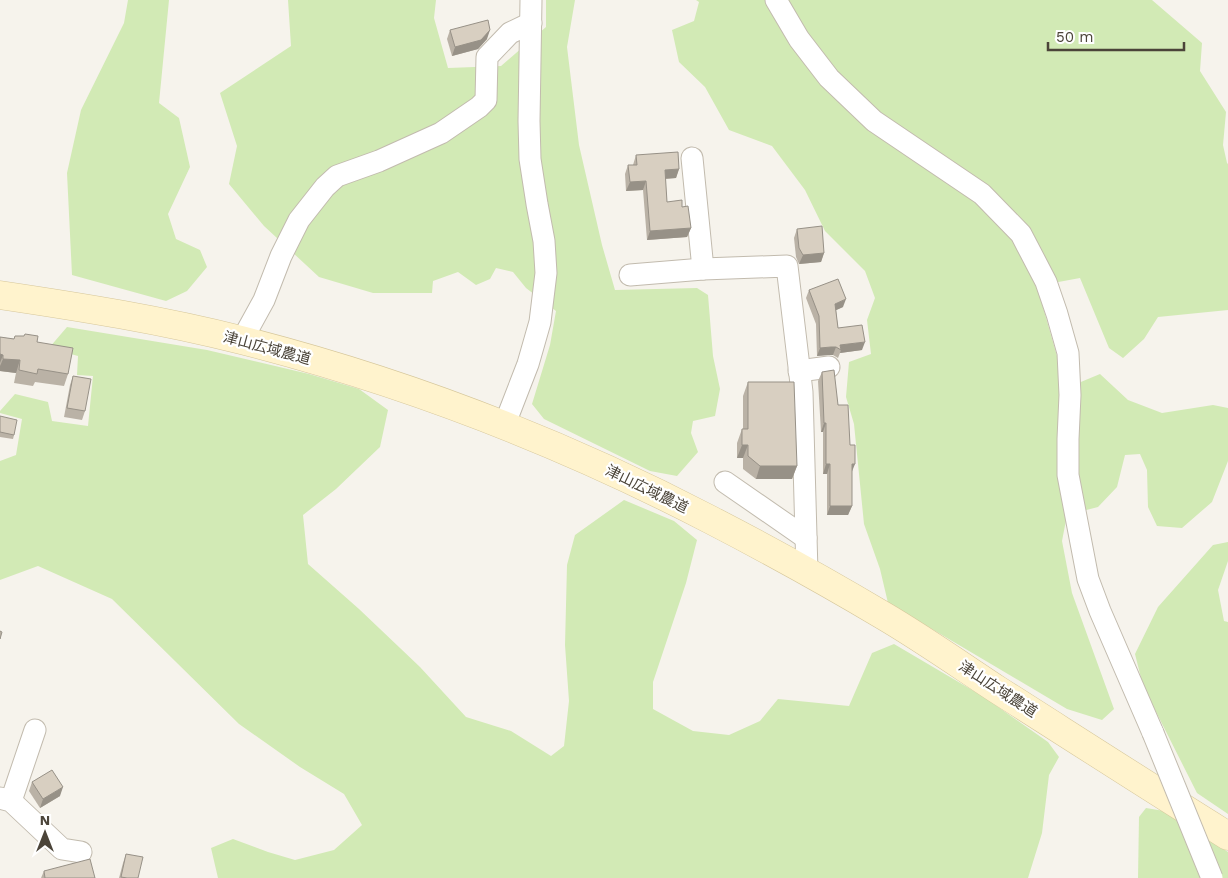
<svg xmlns="http://www.w3.org/2000/svg" width="1228" height="878" font-family="'Work Sans','Noto Sans JP',sans-serif">
  <rect width="100%" height="100%" fill="#f6f3ec"/>
  <g fill="#d2eab5">
    <path d="M128,0H169L159,103L179,118L190,167L168,214L176,239L200,250L207,267L187,291L166,301L72,275L67,173L81,110L124,23Z"/>
    <path d="M288,0H436L434,18L448,68L501,66L546,27V0H575L567,47L579,145L602,245L615,290L697,288L708,295L713,356L720,389L715,416L693,421L691,433L698,452L677,476L650,471L544,419L532,404L550,345L556,311L526,288L513,272L496,268L490,279L476,285L458,272L433,281L432,293H373L319,277L264,226L229,184L237,146L220,93L291,46Z"/>
    <path d="M696,0H1152L1202,43L1200,71L1226,112L1223,145L1227,163L1228,164V310L1158,317L1144,339L1123,358L1109,348L1080,278L1053,283L1041,300L1057,356L1076,384L1100,374L1128,400L1162,413L1213,405L1228,408V461L1212,502L1182,528L1157,526L1148,507L1147,470L1140,454L1125,455L1117,487L1098,507L1067,515L1062,541L1072,593L1114,709L1102,720L1067,709L888,603L880,569L864,524L854,424L846,397L849,362L871,354L867,320L875,298L865,271L825,231L805,190L772,146L729,130L705,87L679,62L672,30L694,21L699,2Z"/>
    <path d="M67,327L207,350L309,374L359,389L388,410L380,447L336,489L303,515L308,564L359,609L420,667L466,717L511,731L551,756L564,746L569,701L565,645L567,565L575,535L624,500L674,521L697,540L686,583L653,682V709L693,731L729,735L760,721L778,699L849,706L872,653L894,644L984,697L1048,742L1059,757L1049,775L1042,833L1028,878H218L211,848L233,839L268,852L295,860L334,850L362,825L344,794L300,767L239,724L112,599L38,566L0,580V461L16,455L22,419L0,413V411L15,394L48,402L52,421L88,426L93,376L77,375L78,356L49,348Z"/>
    <path d="M1228,542V561L1218,590L1224,621L1228,622V814L1197,793L1143,686L1135,654L1158,607L1213,545Z"/>
    <path d="M1146,808L1164,811L1228,852V878H1138L1139,817Z"/>
  </g>
  <g fill="none" stroke-linecap="round" stroke-linejoin="round">
    <g stroke="#c2bbae" stroke-width="23">
      <g id="street">
        <path d="M776,0L799,39L829,78L874,121L982,194L1021,234L1046,282L1057,314L1068,353L1070,395L1068,439V475L1088,579L1100,611L1153,733"/>
        <path d="M692,158L703,269"/>
        <path d="M630,275L703,269L787,266L802,392L807,572"/>
        <path d="M242,340L264,300L281,256L299,220L325,187L337,176L379,161L441,133L479,107L486,100L487,57L510,33L531,23"/>
        <path d="M799,371L829,367"/>
        <path d="M504,426L528,364L540,322L546,273L544,241L537,204L530,159L529,121L531,0"/>
        <path d="M725,482L806,538"/>
        <path d="M0,798L11,801L62,849L81,852"/>
        <path d="M11,801L35,730"/>
      </g>
    </g>
    <g stroke="#d6c79b" stroke-width="29">
      <path id="secondary" d="M0,295C81,307 162,320 241,340C402,381 563,443 711,520C769,550 827,582 884,616C923,639 960,665 998,690C1075,739 1151,788 1228,836"/>
    </g>
    <use href="#street" stroke="#fff" stroke-width="21"/>
    <use href="#secondary" stroke="#fff3cd" stroke-width="28"/>
    <g stroke="#c2bbae" stroke-width="23" stroke-linecap="butt">
      <path id="street-bridge" d="M1153,733L1212,878"/>
    </g>
    <use href="#street-bridge" stroke="#fff" stroke-width="21"/>
  </g>
  <g fill="#bab2a6">
    <path d="M450,30L487,39L478,49L452,56L447,39Z"/>
    <path d="M636,155L679,169L676,178L665,179L667,202L682,207L691,228L687,237L647,240L643,190L626,191L625,174L628,165H633Z"/>
    <path d="M797,229L824,253L821,262L799,264L796,257L794,238Z"/>
    <path d="M809,290L843,307L836,310L838,328L862,350L840,353L838,358L833,355H828L817,356L816,324L806,298Z"/>
    <path d="M15,336L37,342L68,374L64,386L35,382L33,386L14,383L16,373L0,371V337L14,339Z"/>
    <path d="M822,372L838,405L852,473V506L848,515H827V474H823V432H821L818,381Z"/>
    <path d="M73,376L85,411L82,420L64,417L70,385Z"/>
    <path d="M748,382L797,466L792,479H756L743,469V458H737V443L742,429H743V396Z"/>
    <path d="M0,416L14,435L13,439L0,437Z"/>
    <path d="M32,782L60,796L40,808L29,791Z"/>
    <path d="M126,854L138,878H119L123,863Z"/>
    <path d="M44,871L95,878H41Z"/>
  </g>
  <g fill="#979187">
    <path d="M490,30L487,39L478,49L452,56L455,47Z"/>
    <path d="M679,169L676,178L661,179L665,170Z"/>
    <path d="M646,181L643,190L626,191L630,182Z"/>
    <path d="M691,228L687,237L647,240L650,231Z"/>
    <path d="M824,253L821,262L799,264L803,255Z"/>
    <path d="M846,299L843,307L832,312L835,304Z"/>
    <path d="M865,342L862,350L840,353L841,350L840,345Z"/>
    <path d="M831,347H836L833,355H828L817,356L820,348Z"/>
    <path d="M0,354L3,355L0,363Z"/>
    <path d="M3,359L20,360L16,373L0,371V366Z"/>
    <path d="M824,423H826L823,432H821Z"/>
    <path d="M742,445H748L743,458H737Z"/>
    <path d="M826,464H830L827,474H823Z"/>
    <path d="M852,464H855L851,474Z"/>
    <path d="M760,466H797L792,479H756Z"/>
    <path d="M830,506H852L848,515H827Z"/>
    <path d="M63,787L60,796L40,808L43,799Z"/>
  </g>
  <g fill="#d8cfc1" stroke="#979187">
    <path d="M488,20L490,30L481,40L455,47L450,30Z"/>
    <path d="M678,152L679,169L665,170L667,202L682,200V207L688,206L691,228L650,231L646,181L630,182L628,165H637L636,155Z"/>
    <path d="M822,226L824,253L803,255L799,248L797,229Z"/>
    <path d="M838,279L846,299L835,304L838,328L862,325L865,342L840,345L841,350L836,347H831L820,348L819,316L809,290Z"/>
    <path d="M25,334L38,336L37,342L73,348L68,374L38,369L37,374L19,370L20,360L3,359V355L0,354V337L14,339L15,336H24Z"/>
    <path d="M834,370L838,405H848L850,445H855V464H852V506H830V464H826V423H824L822,372Z"/>
    <path d="M73,376L91,379L85,411L67,408Z"/>
    <path d="M748,382H794L797,466H760L748,456V445H742V429H748Z"/>
    <path d="M0,416L17,420L14,435L0,432Z"/>
    <path d="M0,631L2,632L0,639Z"/>
    <path d="M52,770L63,787L43,799L32,782Z"/>
    <path d="M126,854L143,857L138,878H127L121,877Z"/>
    <path d="M90,859L95,878H45L44,871Z"/>
  </g>
  <g text-anchor="middle" stroke-width="4.5" stroke-linejoin="round" paint-order="stroke">
    <g font-size="15" fill="#4b4439" stroke="#fff">
      <text transform="translate(267 348) rotate(15)" y="5">津山広域農道</text>
      <text transform="translate(647 489) rotate(26)" y="5">津山広域農道</text>
      <text transform="translate(998 689) rotate(33)" y="5">津山広域農道</text>
    </g>
  </g>
  <g transform="translate(45 833)" stroke="#ffffff" stroke-width="4" paint-order="stroke">
  <path d="M0-4L9 19L0 12L-9 19Z" fill="#4b4439"/>
  <text y="-8" font-size="14" font-weight="bold" text-anchor="middle" fill="#4b4439">N</text>
  </g>
  <path d="M1048 42v8h136v-8" fill="none" stroke="#4b4439" stroke-width="2.5"/>
  <text x="1056" y="42" font-size="15" fill="#4b4439" stroke="#ffffff" stroke-width="4" paint-order="stroke">50 m</text>
</svg>
